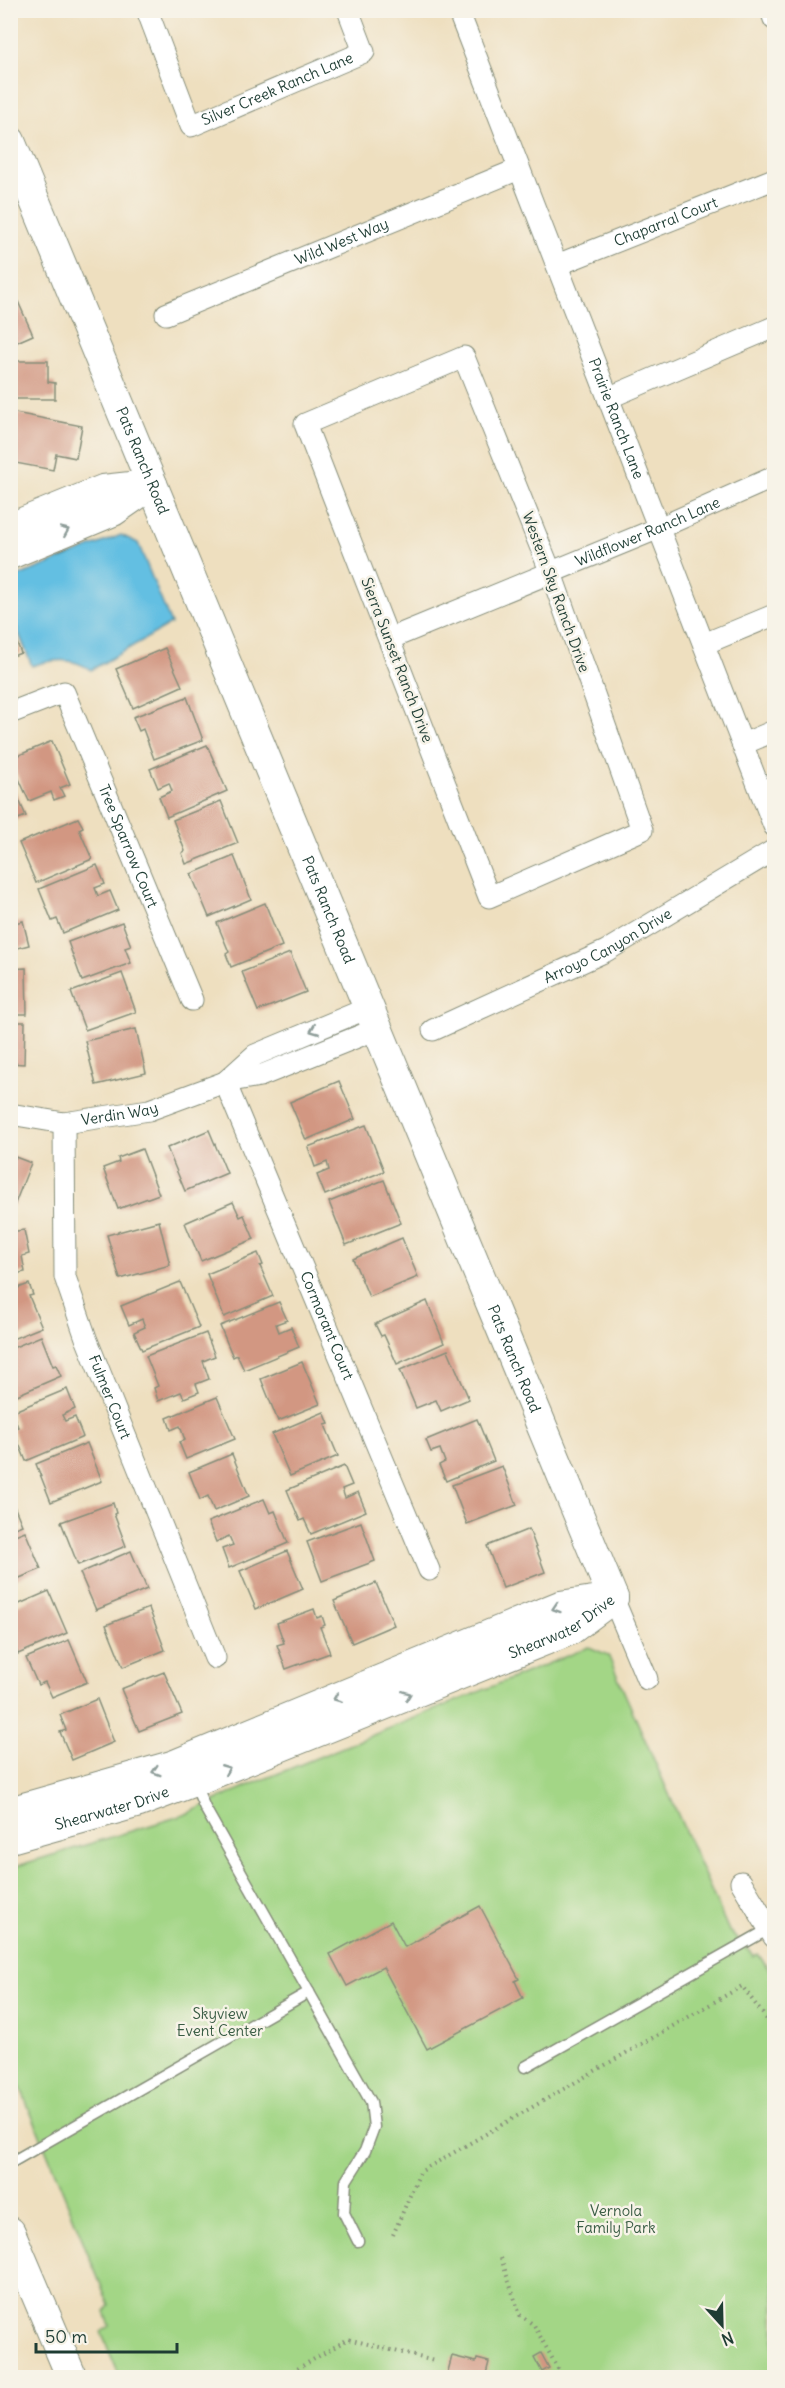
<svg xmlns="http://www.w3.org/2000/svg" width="785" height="2388" font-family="Delius,sans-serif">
  <rect width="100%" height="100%" fill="#f7f3e8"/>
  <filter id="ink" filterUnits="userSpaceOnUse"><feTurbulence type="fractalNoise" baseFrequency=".0167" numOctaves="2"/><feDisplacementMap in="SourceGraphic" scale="12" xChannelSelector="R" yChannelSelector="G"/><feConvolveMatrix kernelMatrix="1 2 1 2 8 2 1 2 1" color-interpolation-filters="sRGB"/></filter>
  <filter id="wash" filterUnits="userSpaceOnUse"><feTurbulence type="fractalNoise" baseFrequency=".008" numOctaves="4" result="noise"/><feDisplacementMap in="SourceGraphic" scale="24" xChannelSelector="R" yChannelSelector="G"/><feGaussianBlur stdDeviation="1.35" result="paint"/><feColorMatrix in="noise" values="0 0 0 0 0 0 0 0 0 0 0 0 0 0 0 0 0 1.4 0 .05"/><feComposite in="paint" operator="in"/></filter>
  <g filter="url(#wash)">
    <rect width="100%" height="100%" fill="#eedfbf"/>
    <path fill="#a3d686" stroke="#618a5d" stroke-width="1.5" d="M589,1647L608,1655L729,1931L754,1956L758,1954L774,1977V2377H120L101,2332L110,2326L105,2312L109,2305L11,2064L10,1868L184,1815L245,1787Z"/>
    <path fill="#64bfe2" stroke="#427e8b" stroke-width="1.5" d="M121,535L138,543L171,624L91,670C72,657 53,659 32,666L11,614V579Z"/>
    <g id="blocks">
      <g fill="#d29782">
        <path d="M16,297L33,335L10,345V300Z"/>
        <path d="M10,361H48V382L55,383V399H10Z"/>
        <path d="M10,412L82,426L76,458L56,454L53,470L10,462Z"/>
        <path d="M10,626L21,653L10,657Z"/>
        <path d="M165,648L182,686L133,708L116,669Z"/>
        <path d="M187,697L203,740L154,759L143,729L139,731L133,717Z"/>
        <path d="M52,741L70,784L60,788L64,796L54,800L51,792L29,801L10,759Z"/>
        <path d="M207,745L227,791L167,817L159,797L172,791L169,783L158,788L150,769Z"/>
        <path d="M10,779L26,816L10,822Z"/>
        <path d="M221,801L238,843L186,864L182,853L185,851L173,820Z"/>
        <path d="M78,818L83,827L79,829L92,859L36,883L19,843Z"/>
        <path d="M234,856L251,899L209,917L191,874Z"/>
        <path d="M97,865L105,884L95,888L98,896L110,891L118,910L63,933L57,919L52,921L39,889Z"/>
        <path d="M265,903L282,946L231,967L226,954L229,952L217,923Z"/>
        <path d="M23,921L29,945L10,950V924Z"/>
        <path d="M122,922L131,946L125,948L131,963L82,981L68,942Z"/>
        <path d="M290,953L306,992L258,1011L242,972Z"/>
        <path d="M26,968L27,1014H10V969Z"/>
        <path d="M122,973L136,1012L85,1030L71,992Z"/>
        <path d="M10,1022H25L24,1064L10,1063Z"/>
        <path d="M136,1029L146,1073L96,1085L85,1041Z"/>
        <path d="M339,1081L355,1119L306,1140L290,1102Z"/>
        <path d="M366,1125L384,1171L325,1195L317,1175L329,1170L327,1162L315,1167L308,1147Z"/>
        <path d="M209,1130L227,1173L185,1191L167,1148Z"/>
        <path d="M142,1149L159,1194L118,1209L103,1168L119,1162L118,1158Z"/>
        <path d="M10,1155L31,1163L14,1206L10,1204Z"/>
        <path d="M384,1180L401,1223L346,1245L329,1202Z"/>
        <path d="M233,1202L240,1217L244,1215L254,1239L201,1261L185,1223Z"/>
        <path d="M159,1221L170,1265L120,1279L107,1235Z"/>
        <path d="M24,1230L29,1254L22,1256L25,1272L10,1275V1232Z"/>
        <path d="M402,1238L418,1277L369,1297L353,1259Z"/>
        <path d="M258,1253L263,1265L260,1266L273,1296L224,1317L207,1274Z"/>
        <path d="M180,1282L199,1327L142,1350L134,1332L145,1327L142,1319L129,1325L121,1306Z"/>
        <path d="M29,1284L33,1295L29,1296L42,1327L10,1340V1291Z"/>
        <path d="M427,1301L444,1343L397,1364L384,1335L381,1336L375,1324Z"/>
        <path d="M279,1302L287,1320L276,1324L279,1332L291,1327L299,1347L244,1370L237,1355L233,1357L220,1326Z"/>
        <path d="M206,1333L215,1356L203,1361L209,1379L196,1384L199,1392L184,1398L181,1392L158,1401L154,1388L158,1386L146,1356Z"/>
        <path d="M41,1336L53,1366L56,1365L61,1376L10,1398V1349Z"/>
        <path d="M448,1350L469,1399L441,1411L436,1400L416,1408L400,1370Z"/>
        <path d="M302,1362L320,1404L278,1421L261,1379Z"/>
        <path d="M67,1389L75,1409L62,1415L65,1421L75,1417L83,1437L26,1461L13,1429L18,1427L12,1412Z"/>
        <path d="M217,1397L235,1439L186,1459L179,1442L185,1440L180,1426L171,1430L167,1418Z"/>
        <path d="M324,1412L329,1424L325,1425L338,1456L290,1476L272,1434Z"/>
        <path d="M477,1419L494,1461L446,1481L439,1465L445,1462L440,1449L431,1452L426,1440Z"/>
        <path d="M87,1443L102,1481L51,1502L36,1464Z"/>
        <path d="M232,1454L249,1496L214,1511L208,1496L200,1500L189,1472Z"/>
        <path d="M344,1466L352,1485L342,1489L345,1498L358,1492L366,1511L311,1534L304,1519L300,1521L287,1490Z"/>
        <path d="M502,1466L517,1505L467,1524L452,1485Z"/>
        <path d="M10,1496L22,1525L10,1530Z"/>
        <path d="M264,1499L270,1513L275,1511L288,1543L229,1568L222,1549L233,1545L229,1536L216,1542L208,1522Z"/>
        <path d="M113,1503L116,1513L114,1514L126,1546L78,1565L61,1522Z"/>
        <path d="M361,1522L375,1561L322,1581L307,1542Z"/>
        <path d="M529,1529L545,1572L503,1588L487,1546Z"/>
        <path d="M25,1531L41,1569L10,1582V1537Z"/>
        <path d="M131,1551L147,1589L96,1610L80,1573Z"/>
        <path d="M287,1551L303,1589L256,1609L240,1571Z"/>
        <path d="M376,1583L394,1625L352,1643L334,1601Z"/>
        <path d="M49,1591L67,1633L18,1654L10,1637L17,1634L10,1620V1608Z"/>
        <path d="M149,1608L165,1650L123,1667L106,1625Z"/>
        <path d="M314,1609L317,1618L322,1616L325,1625L320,1627L330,1653L286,1669L277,1645L284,1643L277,1623Z"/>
        <path d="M69,1640L87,1682L52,1697L45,1682L38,1685L26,1658Z"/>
        <path d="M164,1672L182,1714L139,1731L121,1689Z"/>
        <path d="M97,1699L114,1742L72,1760L60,1732L66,1730L60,1715Z"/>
        <path d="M480,1906L519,1979L515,1981L523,1998L427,2049L383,1967L347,1986L330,1954L391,1921L405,1947Z"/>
        <path d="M541,2353L549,2368L542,2372L534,2357Z"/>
        <path d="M452,2356L476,2362L477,2359L489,2362L485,2378H456L447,2375Z"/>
      </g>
    </g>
  </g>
  <g filter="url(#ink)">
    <use href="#blocks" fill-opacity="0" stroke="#868e7a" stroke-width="1.5"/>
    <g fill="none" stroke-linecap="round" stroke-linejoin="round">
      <g stroke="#868e7a" stroke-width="13">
        <g id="lane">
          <path d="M194,1782L205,1808L371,2102L374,2127L365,2151L346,2181L344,2213L358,2241"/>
          <path d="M525,2067L769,1929"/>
          <path d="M10,2163L309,1992"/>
        </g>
      </g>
      <g stroke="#868e7a" stroke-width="23">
        <g id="street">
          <path id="s1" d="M147,10L191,126L364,52L348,10"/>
          <path id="s2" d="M458,10L774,826"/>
          <path d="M771,10L774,19"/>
          <path id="s3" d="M557,265L774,179"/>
          <path id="s4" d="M166,314L519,169"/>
          <path d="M464,357L551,573L642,830L489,897L305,424Z"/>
          <path d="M608,398L774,327"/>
          <path id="s5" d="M389,639L659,528L774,477"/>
          <path d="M704,644L774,615"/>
          <path id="s6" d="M10,713L64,692L192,1000"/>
          <path d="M743,744L774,731"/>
          <path id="s7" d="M433,1030L606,951L774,850"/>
          <path id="s8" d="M225,1082L429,1570"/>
          <path d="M225,1082L255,1055L368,1008"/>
          <path id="s9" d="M10,1114L64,1123L149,1110L225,1082L260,1076L377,1029"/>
          <path id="s10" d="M64,1123L65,1277L86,1338L215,1658"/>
          <path d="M613,1598L647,1679"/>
          <path d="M741,1882L774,1937"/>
        </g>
      </g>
      <g stroke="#868e7a" stroke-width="32">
        <g id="secondary">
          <path id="s11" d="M10,141L613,1598"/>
          <path d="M10,528L103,490L149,485"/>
          <path d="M10,554L113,511L152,484"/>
          <path d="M10,1812L172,1766L560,1606L607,1599"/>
          <path id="s12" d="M10,1838L139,1802L194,1781L570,1630L613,1598"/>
          <path d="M10,2232L72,2378"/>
        </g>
      </g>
      <g stroke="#868e7a" stroke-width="4" stroke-dasharray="1.5 4.5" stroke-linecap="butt">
        <path d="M393,2235L420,2172L742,1986L774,2029"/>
        <path d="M501,2258L520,2315L534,2325L563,2378"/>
        <path d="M282,2378L348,2339L434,2361"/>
      </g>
      <use href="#lane" stroke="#fff" stroke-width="10"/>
      <use href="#street" stroke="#fff" stroke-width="21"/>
      <use href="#secondary" stroke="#fff" stroke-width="30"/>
    </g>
    <defs><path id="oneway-chevron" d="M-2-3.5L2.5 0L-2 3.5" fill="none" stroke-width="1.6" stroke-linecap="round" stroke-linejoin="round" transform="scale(1.5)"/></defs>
    <g stroke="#8f9e9a">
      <use href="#oneway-chevron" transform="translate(65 531) rotate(-23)"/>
      <use href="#oneway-chevron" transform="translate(314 1030) rotate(158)"/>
      <use href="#oneway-chevron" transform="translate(556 1608) rotate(162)"/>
      <use href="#oneway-chevron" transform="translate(407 1695) rotate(-22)"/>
      <use href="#oneway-chevron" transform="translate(337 1698) rotate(158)"/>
      <use href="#oneway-chevron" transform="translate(226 1769) rotate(-22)"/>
      <use href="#oneway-chevron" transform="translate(156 1771) rotate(163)"/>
    </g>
  </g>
  <g text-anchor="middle" stroke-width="5" stroke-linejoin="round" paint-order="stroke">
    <g font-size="15" fill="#1f3d34" stroke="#f7f3e8">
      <text dy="5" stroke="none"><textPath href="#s1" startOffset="218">Silver Creek Ranch Lane</textPath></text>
      <text dy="5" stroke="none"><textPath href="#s3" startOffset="117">Chaparral Court</textPath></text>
      <text dy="5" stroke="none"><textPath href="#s4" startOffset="190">Wild West Way</textPath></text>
      <text dy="5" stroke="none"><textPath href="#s2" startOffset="438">Prairie Ranch Lane</textPath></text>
      <text dy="5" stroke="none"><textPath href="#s11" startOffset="346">Pats Ranch Road</textPath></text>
      <text dy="5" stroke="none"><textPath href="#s5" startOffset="280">Wildflower Ranch Lane</textPath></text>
      <text transform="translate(556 592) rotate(70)" y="5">Western Sky Ranch Drive</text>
      <text transform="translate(397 660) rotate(69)" y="5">Sierra Sunset Ranch Drive</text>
      <text dy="5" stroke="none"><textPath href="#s6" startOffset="225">Tree Sparrow Court</textPath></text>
      <text dy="5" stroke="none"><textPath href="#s11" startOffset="832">Pats Ranch Road</textPath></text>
      <text dy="5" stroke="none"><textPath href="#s7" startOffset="194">Arroyo Canyon Drive</textPath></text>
      <text dy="5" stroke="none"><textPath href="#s9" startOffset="111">Verdin Way</textPath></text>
      <text dy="5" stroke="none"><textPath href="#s8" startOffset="264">Cormorant Court</textPath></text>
      <text dy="5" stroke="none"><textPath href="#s11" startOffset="1318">Pats Ranch Road</textPath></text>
      <text dy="5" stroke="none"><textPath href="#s10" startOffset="282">Fulmer Court</textPath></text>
      <text dy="5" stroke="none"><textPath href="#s12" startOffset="592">Shearwater Drive</textPath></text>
      <text dy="5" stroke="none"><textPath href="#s12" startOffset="106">Shearwater Drive</textPath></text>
    </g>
    <g font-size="15" fill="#395c44" stroke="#f7f3e8">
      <text x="220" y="2019">Skyview<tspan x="220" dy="17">Event Center</tspan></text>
      <text x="616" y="2216">Vernola<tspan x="616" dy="17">Family Park</tspan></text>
    </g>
  </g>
  <rect width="785" height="2388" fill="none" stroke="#f7f3e8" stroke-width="36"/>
  <g transform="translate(722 2325) rotate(158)" stroke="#f7f3e8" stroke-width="4.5" paint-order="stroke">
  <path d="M0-4.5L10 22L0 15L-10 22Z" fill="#1f3d34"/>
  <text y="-9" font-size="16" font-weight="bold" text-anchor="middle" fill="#1f3d34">N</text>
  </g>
  <path d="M36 2343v9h141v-9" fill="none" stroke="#1f3d34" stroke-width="3"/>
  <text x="45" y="2343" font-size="18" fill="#1f3d34" stroke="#f7f3e8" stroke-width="4.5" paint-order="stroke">50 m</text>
</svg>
